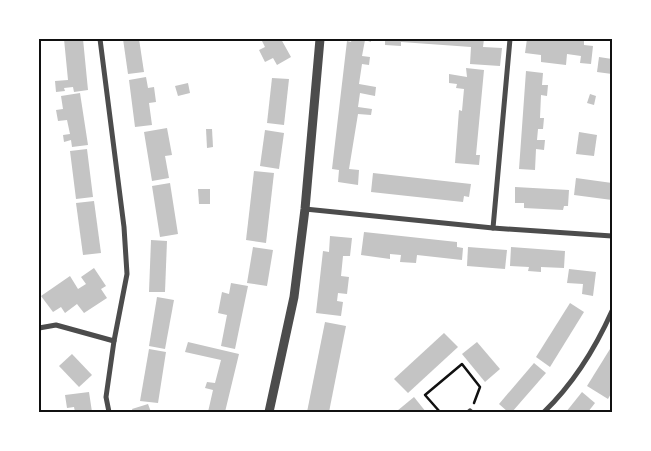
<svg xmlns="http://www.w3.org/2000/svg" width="651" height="451" font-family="'Sofia Sans Condensed',sans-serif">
  <rect width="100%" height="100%" fill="#fff"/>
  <g fill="#c4c4c4">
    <path d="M64,39H83L88,90L74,92L73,87L64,88L65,91L56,92L55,81L68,80Z"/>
    <path d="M123,39H139L144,72L128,74Z"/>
    <path d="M261,39H281L291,57L277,65L273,58L265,62L259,50L265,47Z"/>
    <path d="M352,39H371V42L365,40L362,56L370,57L369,65L362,64L359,84L376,87L375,96L360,93L358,107L372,109L371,115L358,114L349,169L359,170L358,185L338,182L339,170L332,169L347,41L351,42Z"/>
    <path d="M385,39H484L483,47L502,48L500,66L470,64L471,47L401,42V46L385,45Z"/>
    <path d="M527,39L584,41V45L593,46L591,64L580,63L581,56L567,54L566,65L541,62V55L525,53Z"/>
    <path d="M599,57L612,59V74L597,72Z"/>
    <path d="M466,68L484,70L476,155H480L479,165L455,163L459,110L462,111L464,89L456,88L457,84L449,83V74L467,77Z"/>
    <path d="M526,71L543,73L542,85H548L547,96L541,95L540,118H544L543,129H538L537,140H545L544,150L536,149L535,170L519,169Z"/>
    <path d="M146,77L148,88L154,87L156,102L149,103L152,125L135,127L129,80Z"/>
    <path d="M272,78L289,79L284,125L267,123Z"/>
    <path d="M188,83L190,93L178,96L175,86Z"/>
    <path d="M80,93L88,145L72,147L71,140L64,142L63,135L70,134L67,120L58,121L56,110L63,109L61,96Z"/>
    <path d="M590,94L596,96L594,105L587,103Z"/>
    <path d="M167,128L172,155L165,156L169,178L152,181L144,132Z"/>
    <path d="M206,129H212L213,147L207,148Z"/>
    <path d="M265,130L284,133L279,169L260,166Z"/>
    <path d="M579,132L597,135L594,156L576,154Z"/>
    <path d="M87,149L93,197L76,199L70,151Z"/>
    <path d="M254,171L274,173L266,243L246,240Z"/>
    <path d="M373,173L471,184L469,197L464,196L463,202L371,192Z"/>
    <path d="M576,178L612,183V200L574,195Z"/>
    <path d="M170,183L178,234L160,237L152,186Z"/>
    <path d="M515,187L569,190L568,206H564L563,210L524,208V203H515Z"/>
    <path d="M198,189H210V204H199Z"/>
    <path d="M94,201L101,253L83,255L76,203Z"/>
    <path d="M364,232L457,242V247L463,248L462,260L417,255L416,263L400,262L401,255L390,254V259L361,255Z"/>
    <path d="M330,236L352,238L350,256H343L341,276L349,277L347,294L338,293L337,301L343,302L341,316L316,313L323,251L329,252Z"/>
    <path d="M151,240L167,241L165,292H149Z"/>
    <path d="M253,247L273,250L267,286L247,283Z"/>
    <path d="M468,247L507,250L505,269L467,266Z"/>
    <path d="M511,247L565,251L564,268L541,267V272L528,271L529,267L510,266Z"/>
    <path d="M94,268L106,286L101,289L107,298L84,313L77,304L65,313L61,307L53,312L41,296L70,276L78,289L86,284L81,277Z"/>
    <path d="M569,269L596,272L593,296L582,294L583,284L567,283Z"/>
    <path d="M231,283L248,286L235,349L221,346L227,315L218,313L222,292L229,294Z"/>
    <path d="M157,297L174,300L165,349L149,346Z"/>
    <path d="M570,303L584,312L550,367L536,357Z"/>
    <path d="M325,322L346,326L329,412H307Z"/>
    <path d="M444,333L458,347L408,393L394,379Z"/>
    <path d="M188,342L239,354L225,412H208L213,390L205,388L207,382L215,383L221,360L185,352Z"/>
    <path d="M477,342L500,369L485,382L462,354Z"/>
    <path d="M149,349L166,352L158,403L140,401Z"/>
    <path d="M610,349L612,351V392L608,399L587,386Z"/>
    <path d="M72,354L92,375L79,387L59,366Z"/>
    <path d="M534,363L546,373L512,412H508L499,404Z"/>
    <path d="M89,392L92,412H75L74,407L67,408L65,395Z"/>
    <path d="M582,392L595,403L588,412H566Z"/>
    <path d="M414,397L426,412H399L397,411Z"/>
    <path d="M148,404L151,412H133L132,409Z"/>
  </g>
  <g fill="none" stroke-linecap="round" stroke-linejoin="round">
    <path stroke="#111" stroke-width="2.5" d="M440,412L425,395L462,364L480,387L474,403"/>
    <g stroke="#4c4c4c" stroke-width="5">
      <path d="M100,39L124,227L127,274L114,341L106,397L109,412"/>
      <path d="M305,209L493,228L612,236"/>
      <path d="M493,228L510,39"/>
      <path d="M39,328L56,325L114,341"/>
      <path d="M470,411L471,412"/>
      <path d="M544,412C574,383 595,349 612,311"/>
    </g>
    <path stroke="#4c4c4c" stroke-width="9" d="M269,412L294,297L305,209L320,39"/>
  </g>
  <rect width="651" height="451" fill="none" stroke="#ffffff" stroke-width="80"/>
  <rect x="40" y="40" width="571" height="371" fill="none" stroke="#111" stroke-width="2"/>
</svg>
